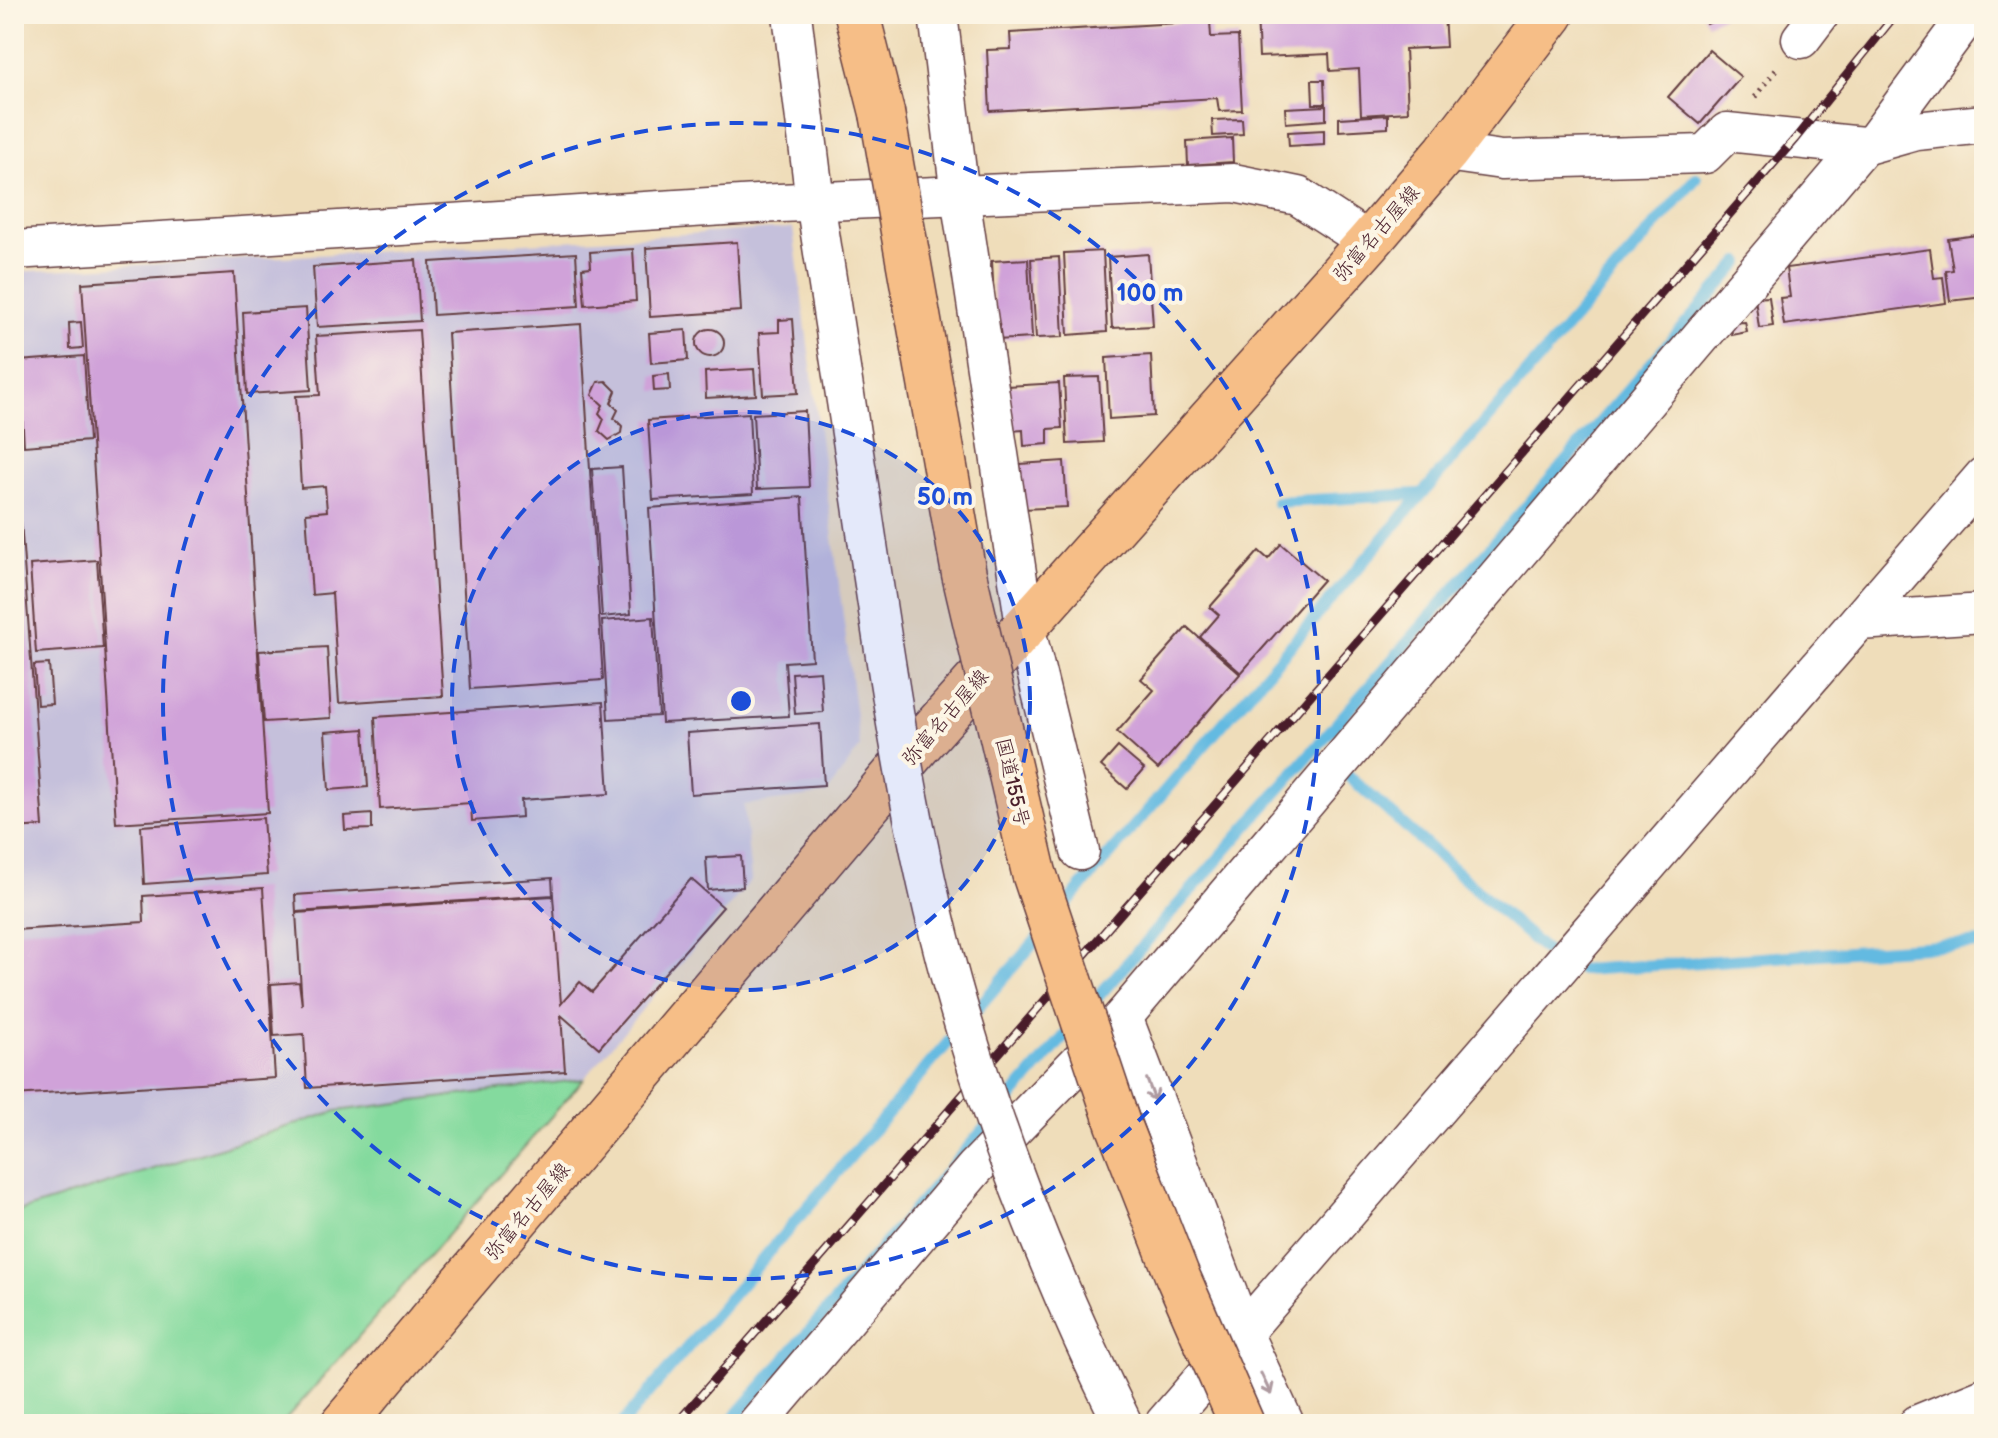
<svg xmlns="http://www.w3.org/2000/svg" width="1998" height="1438" font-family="'Balsamiq Sans','Klee One',sans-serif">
  <rect width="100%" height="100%" fill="#fcf5e5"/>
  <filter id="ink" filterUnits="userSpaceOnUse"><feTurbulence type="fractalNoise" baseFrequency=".0125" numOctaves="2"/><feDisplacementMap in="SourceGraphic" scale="16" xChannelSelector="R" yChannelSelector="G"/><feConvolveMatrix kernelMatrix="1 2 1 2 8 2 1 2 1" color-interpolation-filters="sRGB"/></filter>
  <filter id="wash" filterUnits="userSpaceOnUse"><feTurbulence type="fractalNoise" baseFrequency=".006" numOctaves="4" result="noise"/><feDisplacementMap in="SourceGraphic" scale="32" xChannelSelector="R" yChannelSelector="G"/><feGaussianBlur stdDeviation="1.8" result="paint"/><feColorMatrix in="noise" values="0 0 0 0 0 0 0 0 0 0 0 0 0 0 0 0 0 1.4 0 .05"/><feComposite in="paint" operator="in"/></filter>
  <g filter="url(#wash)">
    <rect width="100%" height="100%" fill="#efddba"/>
    <path fill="#c5c0db" d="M793,228L860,747L826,794L744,805L751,880L584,1079L337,1111L14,1213V272Z"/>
    <path fill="#84da9e" stroke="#677c64" stroke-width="2" d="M584,1079L282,1424H14V1213L337,1111Z"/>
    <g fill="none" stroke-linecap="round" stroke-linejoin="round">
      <g stroke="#64bae1" stroke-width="12">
        <path d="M1277,502L1419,494"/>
        <path d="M1345,773L1546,951"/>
        <path d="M1058,914L1696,178"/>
        <path d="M1582,970L1984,943"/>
        <path d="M1089,1007L1740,262"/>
        <path d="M970,1017L1044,931"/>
        <path d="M622,1424L958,1031"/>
        <path d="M729,1424L1075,1024"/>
      </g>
    </g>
    <g id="blocks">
      <g fill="#d0a2d9">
        <path d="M1257,14H1444L1446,47L1405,49L1408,112L1361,115L1359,69L1330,71L1329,54L1259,57Z"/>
        <path d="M1702,14H1729L1707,24Z"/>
        <path d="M1210,21L1211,37L1238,36L1242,110L1219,111L1217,98L990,111L987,50L1011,49L1010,33Z"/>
        <path d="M1709,50L1741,77L1700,124L1668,97Z"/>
        <path d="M1312,80H1324L1325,104H1313Z"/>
        <path d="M1326,106V120L1286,123L1285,108Z"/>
        <path d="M1388,115V128L1339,131V118Z"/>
        <path d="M1242,119L1243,134L1213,136L1212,120Z"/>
        <path d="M1324,130V144L1289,146L1288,132Z"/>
        <path d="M1232,138L1233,162L1188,165L1187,141Z"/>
        <path d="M1984,234V297L1950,301L1946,271L1953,270L1948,239Z"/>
        <path d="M737,242L741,311L650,317L646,248Z"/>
        <path d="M633,249L636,301L585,305L582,268L591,267L590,252Z"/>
        <path d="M1930,249L1934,278L1943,277L1946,303L1784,325L1780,298L1790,297L1786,268Z"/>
        <path d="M1103,251L1107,332L1068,335L1064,253Z"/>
        <path d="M576,253L579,306L433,315L430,262Z"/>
        <path d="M1148,254L1153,326L1112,328L1108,257Z"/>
        <path d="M1059,257L1063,337L1036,338L1031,259Z"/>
        <path d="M1028,259L1032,338L996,340L992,261Z"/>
        <path d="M416,260L420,321L317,327L313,267Z"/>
        <path d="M234,273L268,813L116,823L82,283Z"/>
        <path d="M1769,297L1773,326L1759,328L1755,298Z"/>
        <path d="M306,308L311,390L247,394L243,312Z"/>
        <path d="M793,319L798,393L763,395L759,333L779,332V320Z"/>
        <path d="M81,322L83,348L70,349L69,323Z"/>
        <path d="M1745,322L1747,332L1732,335L1731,323Z"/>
        <path d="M581,324L603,680L470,689L448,333Z"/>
        <circle cx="710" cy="343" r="14"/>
        <path d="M419,330L443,696L339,703L332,593L312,595L306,513L327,511L325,486L301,488L296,396L320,395L316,336Z"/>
        <path d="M686,330L688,360L651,363L649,333Z"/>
        <path d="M1151,355L1154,416L1109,419L1106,358Z"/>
        <path d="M84,356L89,441L24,446L19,361Z"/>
        <path d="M754,369L756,395L706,398L705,372Z"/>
        <path d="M669,374L670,390L654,391L653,376Z"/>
        <path d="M1099,377L1103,442L1067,444L1064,378Z"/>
        <path d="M606,381L616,391L611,403L618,410L614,418L622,426L621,433L609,440L599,431L604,419L599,413L603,405L592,395L598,382Z"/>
        <path d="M1059,383L1062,428L1048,429V444L1024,446L1023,430L1010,431L1007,386Z"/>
        <path d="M805,411L809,487L757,489L753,414Z"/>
        <path d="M749,413L753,494L653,500L648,420Z"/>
        <path d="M14,424L43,826L14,828Z"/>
        <path d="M1064,461L1067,507L1022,509L1020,464Z"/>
        <path d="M622,467L631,614L602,617L592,469Z"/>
        <path d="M802,497L812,660L785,662L789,716L662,723L649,508Z"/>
        <path d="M1281,544L1323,580L1241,673L1200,637L1219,615L1210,607L1259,551L1268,559Z"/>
        <path d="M97,560L103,648L36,653L30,565Z"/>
        <path d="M653,617L659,716L608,719L602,621Z"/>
        <path d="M1187,627L1240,674L1158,769L1117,732L1154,690L1141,679Z"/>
        <path d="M327,647L331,718L264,722L259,651Z"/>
        <path d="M49,664L52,704L37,705L34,665Z"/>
        <path d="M820,671L823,712L795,714L792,673Z"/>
        <path d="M603,702L609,794L521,800L522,817L472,821L471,803L380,809L375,717Z"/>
        <path d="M820,724L824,785L691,794L687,733Z"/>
        <path d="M364,729L368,787L329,790L325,732Z"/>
        <path d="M1118,747L1144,769L1127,789L1101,766Z"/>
        <path d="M372,814V829L345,830L344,816Z"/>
        <path d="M263,818L267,875L144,884L141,826Z"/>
        <path d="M741,856L743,887L708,890L706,858Z"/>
        <path d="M552,878L553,895L296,912L295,895Z"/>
        <path d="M691,879L723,907L599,1048L561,1015L565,1071L307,1088L304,1034L274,1036L271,984L299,982L302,1005L296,913L553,896L561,1004L580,982L592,992Z"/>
        <path d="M263,888L275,1078L14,1095V930L144,922L143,896Z"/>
      </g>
    </g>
  </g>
  <g filter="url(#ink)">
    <use href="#blocks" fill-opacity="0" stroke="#633c40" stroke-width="2"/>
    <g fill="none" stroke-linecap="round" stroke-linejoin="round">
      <g stroke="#633c40" stroke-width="41">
        <g id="minor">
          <path d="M792,14L815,201L857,472"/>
          <path d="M938,14L960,196L1025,626L1080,851"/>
          <path d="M1801,39L1820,14"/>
          <path d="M1875,141L1969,14"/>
          <path d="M1446,152L1502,160L1705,154L1727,132L1863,146L1916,131L1984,124"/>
          <path d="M14,250L757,204L1234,183L1298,196L1369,242"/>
          <path d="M1859,621L1984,613"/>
          <path d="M1123,1017L1243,1333L1285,1424"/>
          <path d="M757,1424L975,1168L1123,1017L1863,146"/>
          <path d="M1164,1424L1984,476"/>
          <path d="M1918,1424L1984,1397"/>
        </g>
      </g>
      <g stroke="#633c40" stroke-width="47">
        <path id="major" d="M343,1424L921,743L1369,242L1446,152L1552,14"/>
      </g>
      <g stroke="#633c40" stroke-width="47">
        <path id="highway" d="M857,14L882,113"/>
      </g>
      <path stroke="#633c40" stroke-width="5" stroke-dasharray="2 6" stroke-linecap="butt" d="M1755,97L1778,67"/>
      <use href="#minor" stroke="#fff" stroke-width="38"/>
      <use href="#major" stroke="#f6be87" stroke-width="44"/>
      <use href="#highway" stroke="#f6be87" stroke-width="44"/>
      <g stroke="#4a1f2b" stroke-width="9">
        <path id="rail" d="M676,1424L1795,139L1896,14"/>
      </g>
      <use href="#rail" stroke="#fcf5e5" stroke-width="6" stroke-dasharray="18" stroke-linecap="butt"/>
      <g stroke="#633c40" stroke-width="41" stroke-linecap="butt">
        <path id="minor-bridge" d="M857,472C883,642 906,819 952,984C994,1135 1054,1284 1123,1424"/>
      </g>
      <g stroke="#633c40" stroke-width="47" stroke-linecap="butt">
        <path id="highway-bridge" d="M882,113L964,574L1034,873L1118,1124L1177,1275L1242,1424"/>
      </g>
      <use href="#minor-bridge" stroke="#fff" stroke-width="38"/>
      <use href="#highway-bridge" stroke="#f6be87" stroke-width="44"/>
    </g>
    <defs><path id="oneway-shaft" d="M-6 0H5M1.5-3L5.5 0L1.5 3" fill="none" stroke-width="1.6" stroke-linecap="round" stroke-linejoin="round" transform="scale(2)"/></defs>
    <g stroke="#ae9aa0">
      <use href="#oneway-shaft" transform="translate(1151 1090) rotate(69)"/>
      <use href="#oneway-shaft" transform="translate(1266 1384) rotate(65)"/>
    </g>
  </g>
  <circle cx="741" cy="701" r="289" fill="#1d4ed8" fill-opacity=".12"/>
  <g fill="none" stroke="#1d4ed8" stroke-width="4" stroke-dasharray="14 10">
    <circle cx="741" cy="701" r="289"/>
    <circle cx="741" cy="701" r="578"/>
  </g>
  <g text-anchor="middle" stroke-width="8" stroke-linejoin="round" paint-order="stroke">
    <g font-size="20" fill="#4a1f2b" stroke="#fcf5e5">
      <text transform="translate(1376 233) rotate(-49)" y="7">弥富名古屋線</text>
      <text transform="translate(945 717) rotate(-49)" y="7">弥富名古屋線</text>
      <text transform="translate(1013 782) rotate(77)" y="7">国道155号</text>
      <text transform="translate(527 1211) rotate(-50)" y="7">弥富名古屋線</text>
    </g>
  </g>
  <circle cx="741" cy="701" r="12" fill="#1d4ed8" stroke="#fcf5e5" stroke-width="4"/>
  <g font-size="24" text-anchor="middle" font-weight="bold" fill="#1d4ed8" stroke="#fcf5e5" stroke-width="8" stroke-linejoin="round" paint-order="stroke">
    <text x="1150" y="301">100 m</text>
    <text x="945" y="505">50 m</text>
  </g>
  <rect width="1998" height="1438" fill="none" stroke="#fcf5e5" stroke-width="48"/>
</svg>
